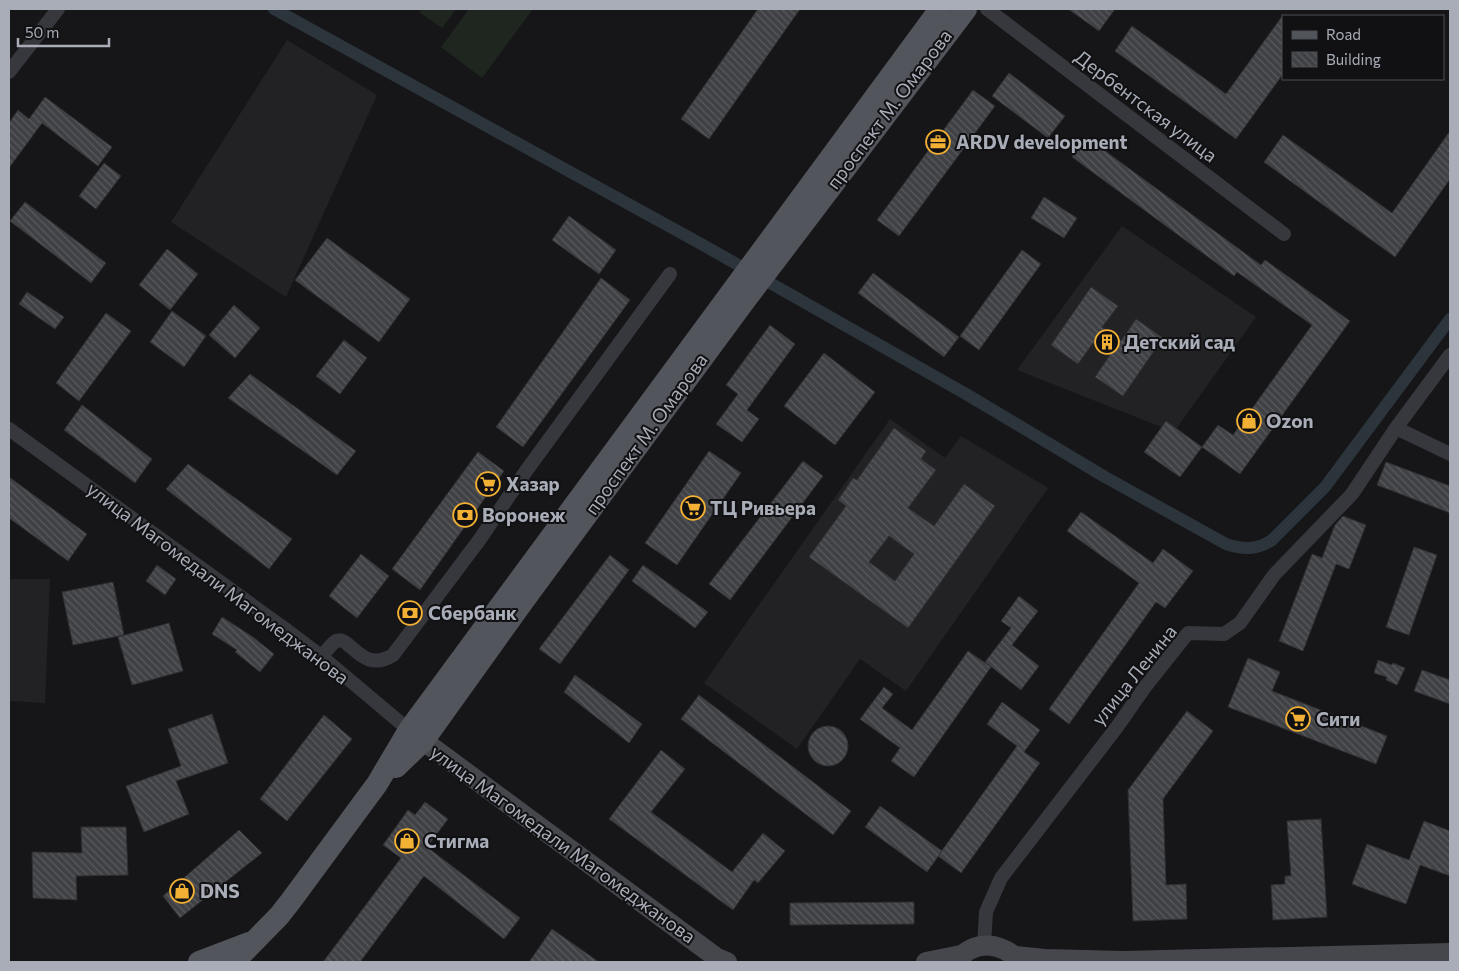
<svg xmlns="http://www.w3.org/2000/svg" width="1459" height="971" font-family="Commissioner,sans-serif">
  <defs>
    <pattern id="building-back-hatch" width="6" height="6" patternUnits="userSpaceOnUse" patternTransform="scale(1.25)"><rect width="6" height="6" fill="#404145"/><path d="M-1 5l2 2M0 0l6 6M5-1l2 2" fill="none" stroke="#595a5e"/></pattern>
  </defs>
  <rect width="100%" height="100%" fill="#161618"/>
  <g fill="#222225">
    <path d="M287,40L377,95L286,297L171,222Z"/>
    <path d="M1122,226L1256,317L1174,432L1017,370Z"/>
    <path d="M890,419L945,458L961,436L1048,488L906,691L860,659L797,749L704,683Z"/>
    <path d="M9,579H50L45,703L9,701Z"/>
  </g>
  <g fill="#1e261f">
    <path d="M421,9H456L442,28L419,12Z"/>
    <path d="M469,9H533L482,78L441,47Z"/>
  </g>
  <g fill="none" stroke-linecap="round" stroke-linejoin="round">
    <path stroke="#2c353c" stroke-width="12" d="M274,9L703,245L966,394L1105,477L1226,544C1244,550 1257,550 1272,540L1325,487L1450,319"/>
  </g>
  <g fill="url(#building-back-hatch)" stroke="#303034" fill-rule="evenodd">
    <path d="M758,9H800L709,139L681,119Z"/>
    <path d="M1068,9H1115L1099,31Z"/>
    <path d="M1283,15V74L1236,139L1115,51L1132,26L1226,94Z"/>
    <path d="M1009,73L1065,116L1048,138L992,96Z"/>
    <path d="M973,90L995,106L899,236L877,220Z"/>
    <path d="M45,97L112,147L98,166L42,123L9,168V123L18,110L29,119Z"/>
    <path d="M1450,131V179L1395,257L1264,162L1283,135L1392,213Z"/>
    <path d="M1086,137L1261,265L1265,260L1350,321L1240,474L1202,447L1218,425L1233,435L1312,325L1237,272L1234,276L1072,157Z"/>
    <path d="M104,163L121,176L96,209L79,196Z"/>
    <path d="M1044,197L1077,218L1064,238L1031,218Z"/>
    <path d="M25,202L106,263L91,283L10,221Z"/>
    <path d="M569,216L616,250L599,274L552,240Z"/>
    <path d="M327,238L410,299L379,342L295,280Z"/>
    <path d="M167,249L198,274L170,310L139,285Z"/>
    <path d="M1022,250L1041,264L979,350L960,336Z"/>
    <path d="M873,273L959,337L944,357L858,293Z"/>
    <path d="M601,278L630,300L523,447L496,427Z"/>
    <path d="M1091,287L1118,306L1102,327L1121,341L1136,319L1163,338L1123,396L1095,377L1110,355L1093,343L1078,364L1051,345Z"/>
    <path d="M27,292L64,317L55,329L19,304Z"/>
    <path d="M234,305L260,328L235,358L209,335Z"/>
    <path d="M172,311L206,336L184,367L150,342Z"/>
    <path d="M106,313L131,331L79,401L56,383Z"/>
    <path d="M770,325L795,344L747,410L759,419L742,442L716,424L738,394L726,385Z"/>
    <path d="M344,340L367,358L340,394L316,376Z"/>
    <path d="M824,353L875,392L835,445L784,406Z"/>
    <path d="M250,374L356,451L337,475L228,398Z"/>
    <path d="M82,405L152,459L135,483L64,430Z"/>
    <path d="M1166,421L1202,447L1180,477L1144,452Z"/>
    <path d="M894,428L926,451L921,459L936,470L908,508L934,526L964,484L995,506L908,628L809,557L846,506L838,500L853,478L857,480ZM889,536L914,554L895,581L869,562Z"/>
    <path d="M709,451L741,473L677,565L645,543Z"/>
    <path d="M478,452L504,471L420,590L392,569Z"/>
    <path d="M803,461L823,476L730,600L709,584Z"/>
    <path d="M1386,462L1450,486V513L1377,485Z"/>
    <path d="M188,464L292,539L269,569L166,489Z"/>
    <path d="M9,477L87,534L68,561L9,518Z"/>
    <path d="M1081,512L1153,563L1163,549L1193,571L1165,608L1156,602L1069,724L1049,709L1139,583L1067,531Z"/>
    <path d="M1343,516L1366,525L1349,569L1336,564L1303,651L1279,641L1312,554L1322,558L1335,525Z"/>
    <path d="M1414,547L1437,555L1409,635L1386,627Z"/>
    <path d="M361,554L389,576L357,618L329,596Z"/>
    <path d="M610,555L629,570L560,664L539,649Z"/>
    <path d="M157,565L176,579L165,595L146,581Z"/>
    <path d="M643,565L708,612L695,628L632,581Z"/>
    <path d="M113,582L124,635L73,645L62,592Z"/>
    <path d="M1019,596L1038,611L1012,645L1039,666L1021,690L985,662L1011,628L1001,621Z"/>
    <path d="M222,617L253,637L274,654L260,672L235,652L237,650L212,634Z"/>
    <path d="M169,623L183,671L132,685L118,637Z"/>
    <path d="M968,651L991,667L914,777L891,761L900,748L860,719L884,687L893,694L882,708L912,730Z"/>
    <path d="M1248,658L1280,672L1272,691L1387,736L1376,764L1228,707Z"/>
    <path d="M1378,660L1392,665L1393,663L1405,668L1397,685L1386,680L1387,677L1374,673Z"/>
    <path d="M1422,670L1450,680V704L1414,691Z"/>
    <path d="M575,675L642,724L629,743L564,692Z"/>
    <path d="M699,695L851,811L833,835L681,719Z"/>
    <path d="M1002,702L1040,730L1024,752L1040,763L961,873L938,856L1017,746L987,724Z"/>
    <path d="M1187,711L1213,731L1163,799L1166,885L1186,884L1187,919L1133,921L1128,790Z"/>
    <path d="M212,714L228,763L176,781L189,814L144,832L126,786L181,766L168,729Z"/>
    <path d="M324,715L352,739L287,821L260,799Z"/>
    <circle cx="828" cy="746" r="20"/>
    <path d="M661,750L685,769L651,812L732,872L763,833L785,851L758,883L754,880L733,910L609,819Z"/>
    <path d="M425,802L448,819L427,847L520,918L504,939L424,876L360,962H323L401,858L383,845L408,810L415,815Z"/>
    <path d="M880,806L942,851L927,872L865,827Z"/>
    <path d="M1321,819L1327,917L1273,920L1271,885L1285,884V876H1291L1287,821Z"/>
    <path d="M1424,821L1450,831V876L1420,865L1406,904L1352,884L1367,844L1409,860Z"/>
    <path d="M81,827H126L128,875L76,876L77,900L33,898L32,852L82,853Z"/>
    <path d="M239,830L262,853L180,918L163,896Z"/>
    <path d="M914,902V924L790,925V903Z"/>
    <path d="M552,929L599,962H529Z"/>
  </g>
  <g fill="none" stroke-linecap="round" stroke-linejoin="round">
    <g stroke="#37383d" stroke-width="14">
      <path d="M987,9L1284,234"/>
      <path d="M9,72L58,9"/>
      <path d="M1396,428L1450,454"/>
      <path d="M9,429L285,629L321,656L409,730"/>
      <path d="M321,656C326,652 331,644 336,641C350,634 361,675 393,655L480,539L526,471L670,274"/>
      <path d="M984,945L986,912L1001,878L1117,727L1145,687L1188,633L1224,634L1240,623L1274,575L1352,494L1396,428L1450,355"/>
    </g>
    <g stroke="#45474d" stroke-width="20">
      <path d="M410,731L717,958L727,962"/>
      <path d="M1015,956L1045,959L1124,961L1450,953"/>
      <path d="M926,962L961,955"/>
      <path d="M955,962C975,939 1000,941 1021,962"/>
    </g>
    <g stroke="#53555c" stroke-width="22">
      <path d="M396,767L423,741L524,600L746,299L966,9"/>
      <path d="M199,962L249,943"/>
      <path d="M234,962L279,916L290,902L377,784L409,730L940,9"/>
    </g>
  </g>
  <defs>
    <g id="office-ring" transform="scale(1.25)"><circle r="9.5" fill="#111113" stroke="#f2b134" stroke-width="1.5"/><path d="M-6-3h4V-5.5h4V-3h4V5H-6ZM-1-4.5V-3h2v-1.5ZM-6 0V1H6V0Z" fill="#f2b134"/></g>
    <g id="building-ring" transform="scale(1.25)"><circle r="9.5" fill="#111113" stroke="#f2b134" stroke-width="1.5"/><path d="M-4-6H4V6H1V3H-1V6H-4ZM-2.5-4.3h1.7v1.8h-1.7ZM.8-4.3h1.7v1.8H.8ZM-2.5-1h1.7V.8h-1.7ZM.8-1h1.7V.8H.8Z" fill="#f2b134"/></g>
    <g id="shop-ring" transform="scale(1.25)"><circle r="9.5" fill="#111113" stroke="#f2b134" stroke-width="1.5"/><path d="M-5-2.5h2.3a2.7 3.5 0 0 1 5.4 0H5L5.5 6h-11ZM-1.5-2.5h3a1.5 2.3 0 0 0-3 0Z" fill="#f2b134"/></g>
    <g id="supermarket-ring" transform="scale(1.25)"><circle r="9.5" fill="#111113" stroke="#f2b134" stroke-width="1.5"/><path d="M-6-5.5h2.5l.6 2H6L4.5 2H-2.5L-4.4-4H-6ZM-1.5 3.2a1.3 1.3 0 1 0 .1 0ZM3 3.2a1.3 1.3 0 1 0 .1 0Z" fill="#f2b134"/></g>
    <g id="bank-ring" transform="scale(1.25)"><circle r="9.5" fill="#111113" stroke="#f2b134" stroke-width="1.5"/><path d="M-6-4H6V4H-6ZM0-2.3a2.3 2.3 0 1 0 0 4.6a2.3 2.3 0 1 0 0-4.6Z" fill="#f2b134"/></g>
  </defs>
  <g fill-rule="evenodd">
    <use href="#office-ring" x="938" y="142"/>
    <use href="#building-ring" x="1107" y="342"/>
    <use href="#shop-ring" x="1249" y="421"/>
    <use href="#supermarket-ring" x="488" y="484"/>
    <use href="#supermarket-ring" x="693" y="508"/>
    <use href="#bank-ring" x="465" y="515"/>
    <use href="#bank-ring" x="410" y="613"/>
    <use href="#supermarket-ring" x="1298" y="719"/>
    <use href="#shop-ring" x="407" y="841"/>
    <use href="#shop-ring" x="182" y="891"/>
  </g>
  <g text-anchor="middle" stroke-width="4" stroke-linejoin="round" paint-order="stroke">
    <g font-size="19" fill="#a8adb8" stroke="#111113">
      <text transform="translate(1146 106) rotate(37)" y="7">Дербентская улица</text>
      <text transform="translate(889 109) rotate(-53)" y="7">проспект М. Омарова</text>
      <text transform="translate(646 434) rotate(-54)" y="7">проспект М. Омарова</text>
      <text transform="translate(218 583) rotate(37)" y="7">улица Магомедали Магомеджановa</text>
      <text transform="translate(1134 675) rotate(-51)" y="7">улица Ленина</text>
      <text transform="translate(563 844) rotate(36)" y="7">улица Магомедали Магомеджанова</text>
    </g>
    <g font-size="19" font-weight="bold" fill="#a8adb8" stroke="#111113" text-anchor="start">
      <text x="956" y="149">ARDV development</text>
      <text x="1124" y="349">Детский сад</text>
      <text x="1266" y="428">Ozon</text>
      <text x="506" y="491">Хазар</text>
      <text x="710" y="515">ТЦ Ривьера</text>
      <text x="482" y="522">Воронеж</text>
      <text x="428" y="620">Сбербанк</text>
      <text x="1316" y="726">Сити</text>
      <text x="424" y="848">Стигма</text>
      <text x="200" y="898">DNS</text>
    </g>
  </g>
  <rect width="1459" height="971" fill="none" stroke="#a8adb8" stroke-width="20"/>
  <rect x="1282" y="15" width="162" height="65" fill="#111113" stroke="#4d4f55"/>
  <rect x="1292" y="31" width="25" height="8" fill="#53555c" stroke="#4d4f55"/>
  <text x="1326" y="40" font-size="15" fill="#a8adb8">Road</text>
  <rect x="1292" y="52" width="25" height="15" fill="url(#building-back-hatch)" stroke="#4d4f55"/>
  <text x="1326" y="65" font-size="15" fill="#a8adb8">Building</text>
  <path d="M18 38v8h91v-8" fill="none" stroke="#a8adb8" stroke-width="2.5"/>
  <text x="25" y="38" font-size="15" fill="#a8adb8" stroke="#111113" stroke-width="4" paint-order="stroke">50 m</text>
</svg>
